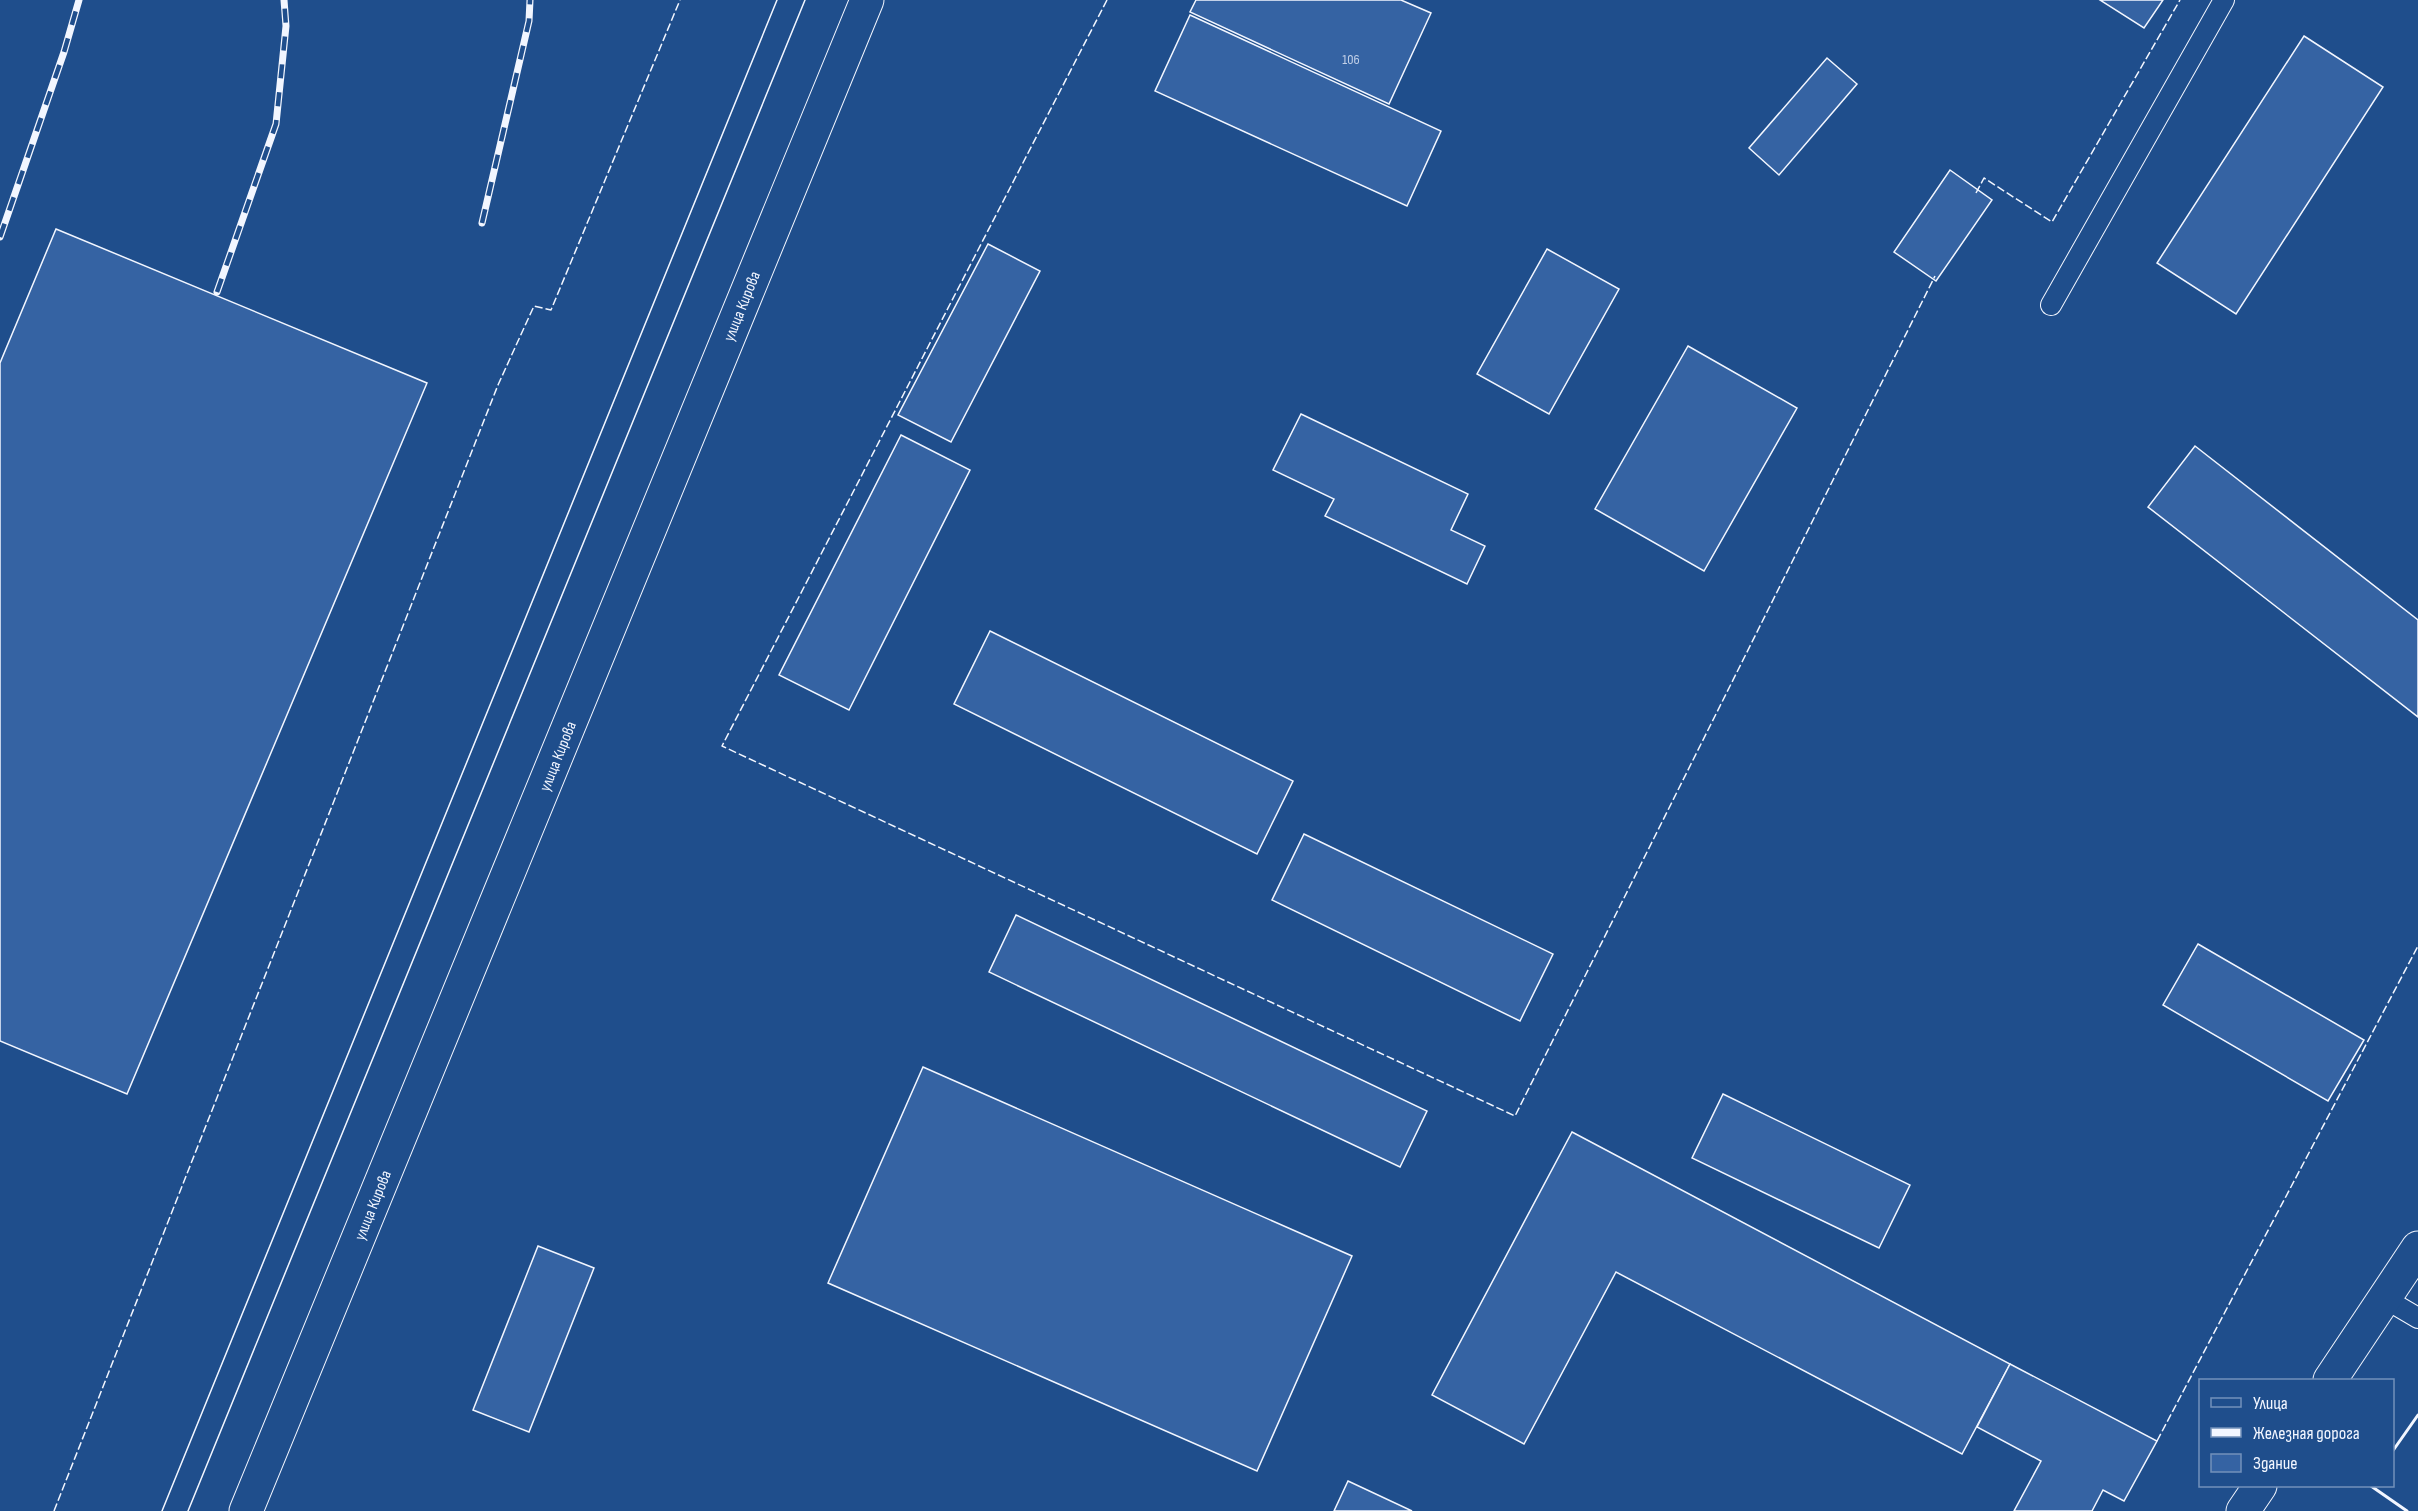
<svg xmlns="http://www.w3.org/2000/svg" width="2418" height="1511" font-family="'Sofia Sans Condensed',sans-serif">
  <rect width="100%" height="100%" fill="#1f4e8c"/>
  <g fill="#3563a3" stroke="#f2f6ff" stroke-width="1.5">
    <path d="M1196,0H1401L1431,13L1389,104L1190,12Z"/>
    <path d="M2100,0H2163L2144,28Z"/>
    <path d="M1190,15L1441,131L1407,206L1155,91Z"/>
    <path d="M2304,36L2383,87L2236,314L2157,263Z"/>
    <path d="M1827,58L1857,84L1779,175L1749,148Z"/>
    <path d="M1950,170L1992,200L1936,281L1894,252Z"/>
    <path d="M56,229L427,383L127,1094L0,1041V363Z"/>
    <path d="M988,244L1040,271L951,442L898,415Z"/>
    <path d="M1547,249L1619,289L1549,414L1477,374Z"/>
    <path d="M1688,346L1797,408L1704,571L1595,509Z"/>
    <path d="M1301,414L1468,494L1451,530L1485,546L1467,584L1325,516L1334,499L1273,470Z"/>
    <path d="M901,435L970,470L849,710L779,675Z"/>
    <path d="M2195,446L2418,620V717L2148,507Z"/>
    <path d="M990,631L1293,781L1257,854L954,704Z"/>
    <path d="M1304,834L1553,954L1520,1021L1272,900Z"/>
    <path d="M1016,915L1427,1111L1400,1167L989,972Z"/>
    <path d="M2198,944L2364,1040L2328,1101L2163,1005Z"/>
    <path d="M923,1067L1352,1256L1257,1471L828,1283Z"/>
    <path d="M1723,1094L1910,1185L1879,1248L1692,1158Z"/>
    <path d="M1572,1132L2010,1364L1962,1454L1616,1272L1524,1444L1432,1395Z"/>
    <path d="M538,1246L594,1268L529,1432L473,1410Z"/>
    <path d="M2010,1364L2157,1441L2124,1501L2103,1490L2092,1511H2014L2041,1461L1977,1427Z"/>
    <path d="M1348,1481L1412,1511H1334Z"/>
  </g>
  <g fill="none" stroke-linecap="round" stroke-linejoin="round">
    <g stroke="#f2f6ff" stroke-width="22">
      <g id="lane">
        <path d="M2051,305L2224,0"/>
        <path d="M2384,1298L2418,1318"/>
      </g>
    </g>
    <g stroke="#f2f6ff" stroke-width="35">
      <g id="street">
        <path d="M2330,1380L2418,1248"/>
        <path d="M2243,1511L2260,1486"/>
      </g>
    </g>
    <g stroke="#f2f6ff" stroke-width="35">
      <path id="secondary" d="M246,1511L867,0"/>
    </g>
    <use href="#lane" stroke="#1f4e8c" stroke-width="20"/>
    <use href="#street" stroke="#1f4e8c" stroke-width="33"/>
    <use href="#secondary" stroke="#1f4e8c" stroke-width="33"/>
    <g stroke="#f2f6ff" stroke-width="1.5">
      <path d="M162,1511L777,0"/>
      <path d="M188,1511L805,0"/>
    </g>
    <g stroke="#f2f6ff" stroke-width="7">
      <g id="rail">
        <path d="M482,223L529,21L530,0"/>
        <path d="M0,237L64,52L79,0"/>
        <path d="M217,292L276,124L286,26L284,0"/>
      </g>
    </g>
    <use href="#rail" stroke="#1f4e8c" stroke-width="4.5" stroke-dasharray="14" stroke-linecap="butt"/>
    <g stroke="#f2f6ff" stroke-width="1.5" stroke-dasharray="8 3" stroke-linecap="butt">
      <path d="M1107,0L722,746L1515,1116L1935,276"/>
      <path d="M1976,193L1984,178L2052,222L2180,0"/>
      <path d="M2157,1441L2418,946"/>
      <path d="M54,1511L498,385L534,306L551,310L680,0"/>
    </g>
    <g stroke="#f2f6ff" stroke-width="3">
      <path d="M2392,1452L2418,1415"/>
      <path d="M2371,1486L2407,1511"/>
    </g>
  </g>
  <g text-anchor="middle" stroke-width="4.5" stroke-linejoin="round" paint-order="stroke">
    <g font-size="14" fill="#c3d1e8">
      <text x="1351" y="64">106</text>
    </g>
    <g font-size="16" fill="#f2f6ff" stroke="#1f4e8c">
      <text transform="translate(741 306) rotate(-68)" y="6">улица Кирова</text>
      <text transform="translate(557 756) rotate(-68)" y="6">улица Кирова</text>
      <text transform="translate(372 1205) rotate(-68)" y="6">улица Кирова</text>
    </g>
  </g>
  <rect x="2199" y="1379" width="195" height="108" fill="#1f4e8c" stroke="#7391ba" stroke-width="1.5"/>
  <rect x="2211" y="1398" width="30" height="9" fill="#1f4e8c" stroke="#7391ba" stroke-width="1.5"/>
  <text x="2253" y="1409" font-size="18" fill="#f2f6ff">Улица</text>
  <rect x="2211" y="1428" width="30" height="9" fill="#f2f6ff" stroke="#7391ba" stroke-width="1.5"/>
  <text x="2253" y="1439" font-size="18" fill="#f2f6ff">Железная дорога</text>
  <rect x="2211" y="1454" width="30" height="18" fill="#3563a3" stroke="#7391ba" stroke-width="1.5"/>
  <text x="2253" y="1469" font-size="18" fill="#f2f6ff">Здание</text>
</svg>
